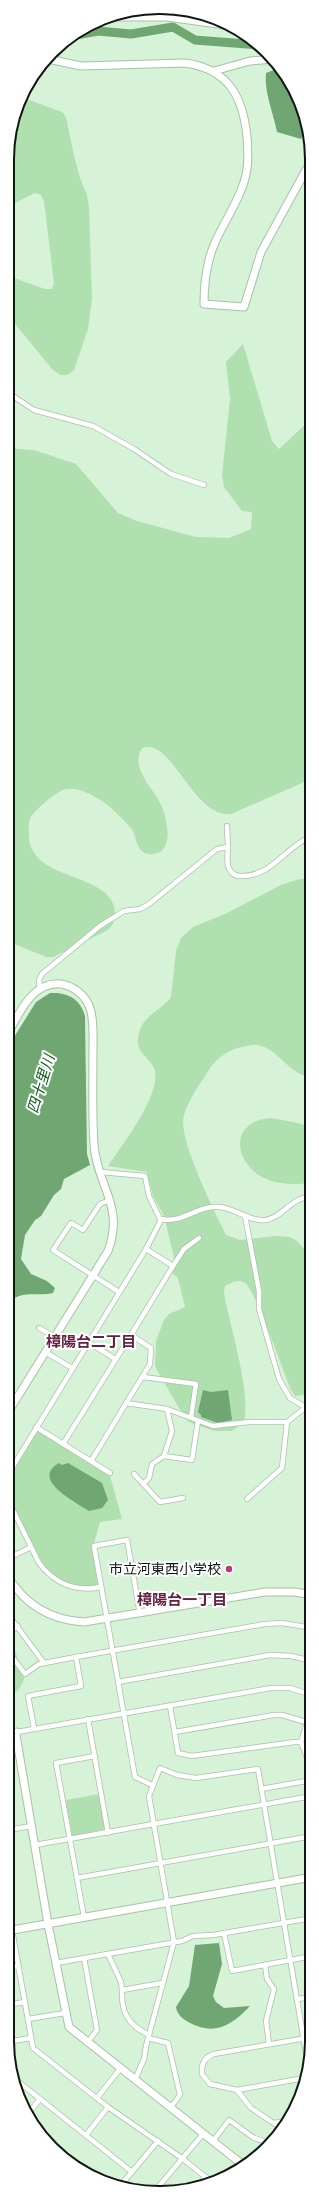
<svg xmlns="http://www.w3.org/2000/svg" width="319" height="2200" font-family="'Fira Sans Condensed','Noto Sans JP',sans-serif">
  <rect width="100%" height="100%" fill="#d7f3d7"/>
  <g fill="#b0dfb0">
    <path d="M21,97L62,112L66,117L73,151L80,178L87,195L89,207L92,299L88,329L74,370L67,375H60L52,369L7,314L9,279L14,278L45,289H52L54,283L44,201L41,195L35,193L7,207V149Z"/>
    <path d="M243,344L272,441L279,449L312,418V743L306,779L302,783L231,814C192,818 173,737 142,748C129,769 155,789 162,807C165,813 166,821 167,827C168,833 168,843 164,848C159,856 143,857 139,847C135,841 136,835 131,828C124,820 114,810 105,803C95,796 79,787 66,789C58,790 32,812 30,819C28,825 29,832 29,837C32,884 118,871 115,916C114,923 112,927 106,931L53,957H46L7,941V448L34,450L76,464L118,513L137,521L196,537L229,538L251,529L252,512L242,511L224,487L222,475L230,399L226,362Z"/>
    <path d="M299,879H312V1077C286,1075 277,1043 252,1045C228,1048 215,1058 204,1078C196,1089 188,1102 184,1115C177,1138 215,1212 226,1235L240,1240L275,1236L290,1237L297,1241L306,1251L309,1293L308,1392L304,1395L295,1396L290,1388C283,1370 256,1292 245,1283C238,1278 231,1283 225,1286L224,1293C230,1327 251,1390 244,1422L232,1431H214L189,1422L179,1408L157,1370L155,1365L156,1341L164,1320L169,1314L185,1307L178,1278L172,1273L176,1266L164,1216L153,1196L147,1172L108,1166C121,1147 164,1091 154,1068C148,1055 134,1053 139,1033C143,1015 161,1011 171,997L176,951L181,938L193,927L225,914L281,885Z"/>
    <path d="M271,1118L298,1123L312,1128V1182C305,1184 298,1184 290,1184C282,1183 274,1183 266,1179C233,1164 228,1121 271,1118Z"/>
    <path d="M38,1431L110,1476L122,1519L100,1522L92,1550L98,1583L97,1585C50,1592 39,1558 22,1523C15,1510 6,1498 8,1483C10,1465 27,1446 35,1432Z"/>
    <path d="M7,1644L15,1650L24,1679C21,1687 17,1694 7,1695Z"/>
    <path d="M312,1714V1761L303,1742Z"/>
    <path d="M99,1794L105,1829L73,1836L72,1834L66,1800Z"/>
  </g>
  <g fill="#70a671">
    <path d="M279,68L296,92L301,111L299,112L304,132L301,139L277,132C273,112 264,92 266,73Z"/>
    <path d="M50,993C67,992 80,998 85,1016L87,1154L90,1165L64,1179L61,1189L54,1195L41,1216L35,1220L25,1235L21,1259L31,1274L47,1281L55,1288L53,1293C36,1297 21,1289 7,1304V1055L11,1042L36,1002Z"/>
    <path d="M203,1390L211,1392L228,1390L232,1420L218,1423L201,1417V1415L198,1412Z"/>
    <path d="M59,1463L62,1465L68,1463L102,1483L108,1500L102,1508L89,1511C72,1500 31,1479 59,1463Z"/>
    <path d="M219,1943L222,1964L213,1996L216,2002L224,2008L250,2006C232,2025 215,2036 190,2023C183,2019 177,2015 176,2007L189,1986L195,1945Z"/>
  </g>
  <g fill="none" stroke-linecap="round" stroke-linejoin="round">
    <path stroke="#70a671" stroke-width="9" d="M76,35L98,31L131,34L173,27L195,40L258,45"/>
    <g stroke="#a7c2a7" stroke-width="6">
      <g id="street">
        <path d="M7,392L34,410L93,426L134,449L171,474L204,485"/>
        <path d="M309,575L310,603L307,623L312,635"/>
        <path d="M227,826L228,847"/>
        <path d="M40,989L39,980L42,974L100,926L124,911L140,909L149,904L217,849L228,847C228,853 226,862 229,868C231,874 236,876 241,876C272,877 286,846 312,836"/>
        <path d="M110,1200L100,1204L83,1230L71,1223L53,1250L119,1292"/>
        <path d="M245,1216L259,1291V1309L279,1379L290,1398L312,1411"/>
        <path d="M160,1219C183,1224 197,1205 219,1207C235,1208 250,1222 266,1220C283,1217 290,1198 312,1196"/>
        <path d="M173,1266L184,1249L199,1238"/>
        <path d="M39,1328L55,1337"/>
        <path d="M88,1342L115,1359"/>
        <path d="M45,1352L72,1368"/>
        <path d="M143,1377L196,1384L191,1417"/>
        <path d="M126,1403L167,1409L213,1426L249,1422H287"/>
        <path d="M167,1409L172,1431L164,1456L192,1460L198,1421"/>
        <path d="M36,1427L110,1473"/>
        <path d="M63,1444L131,1335"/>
        <path d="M7,1457L14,1462"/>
        <path d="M91,1461L150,1364L151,1348L131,1335L173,1266L146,1249"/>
        <path d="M134,1474L160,1502L183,1498"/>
        <path d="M7,1476L146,1249L160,1222V1219L149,1196L145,1176L101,1172"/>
        <path d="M143,1484L149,1478L152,1464L164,1456"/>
        <path d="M7,1498L39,1563C55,1584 76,1592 101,1587"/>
        <path d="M247,1499L282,1468L287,1422L306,1407L312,1389"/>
        <path d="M7,1559L31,1547"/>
        <path d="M7,1613L44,1663"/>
        <path d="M140,1614L127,1540L94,1546L135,1777L152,1785"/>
        <path d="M7,1634L18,1626"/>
        <path d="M7,1650L25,1674L39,1664L76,1657"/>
        <path d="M118,1682L270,1655L291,1656L312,1661"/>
        <path d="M170,1706L178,1753L192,1756L295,1742H301"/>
        <path d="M312,1706L301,1742L312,1770"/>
        <path d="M88,1719L108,1833"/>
        <path d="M34,1728L28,1696L81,1686L76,1657L265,1624L282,1623L312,1628"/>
        <path d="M17,1732L271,1688H290L312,1695"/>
        <path d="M175,1732L274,1715H282L306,1722"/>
        <path d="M261,1789L312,1780"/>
        <path d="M7,1830L32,1826"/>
        <path d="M35,1845L312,1796"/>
        <path d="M77,1878L312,1836"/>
        <path d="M7,1902L33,2048L108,2107L183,2159L213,2183"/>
        <path d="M84,1917L56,1763L95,1756"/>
        <path d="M224,1933L232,1971L312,1956"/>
        <path d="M108,1954L121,1982L122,1990L162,1983"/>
        <path d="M84,1958L97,2030L87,2043"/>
        <path d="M56,1963L182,1941L193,1936L213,1935L312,1918"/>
        <path d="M265,1965L267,1979L274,1989L266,2021L269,2044"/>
        <path d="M7,1968L18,1966"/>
        <path d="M122,1990C121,2012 128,2025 149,2035"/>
        <path d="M297,1999L312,1997"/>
        <path d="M7,2005L25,2002"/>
        <path d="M28,2019L65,2013"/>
        <path d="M148,2038L168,2043L180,2095L171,2107"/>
        <path d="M7,2042L31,2038"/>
        <path d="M15,2079L132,2172"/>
        <path d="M135,2080L144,2059L146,2046L174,1942L149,1796L160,1768L177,1775L196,1778L258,1769L308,2065"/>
        <path d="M237,2090L304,2078"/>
        <path d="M97,2098L120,2069"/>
        <path d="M28,2114L40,2099"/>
        <path d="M274,2123L286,2121"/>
        <path d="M281,2128L251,2108L237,2090L210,2084L202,2074C201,2064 204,2057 214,2054L312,2037"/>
        <path d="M86,2135L108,2107"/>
        <path d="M213,2141L229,2120L254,2138L269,2143"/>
        <path d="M120,2186L158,2141"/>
        <path d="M199,2186L206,2177"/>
        <path d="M154,2192L203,2134"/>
      </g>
    </g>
    <g stroke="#a7c2a7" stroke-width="9">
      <g id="secondary">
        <path d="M108,17H167L232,26"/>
        <path d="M48,59L81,66L185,63C228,69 243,96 247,137C248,152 249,167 244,182C237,205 223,223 214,245C206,264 204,284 204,304L244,307L261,252L312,159"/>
        <path d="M214,71L250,61L273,59"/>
        <path d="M7,1414L108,1251C125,1206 97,1186 94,1145C92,1113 93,1080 93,1048C93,1035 94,1020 90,1008C86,996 74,986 61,984C32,981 19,1014 7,1035"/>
        <path d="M7,1575C24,1604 50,1620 84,1622L265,1592H295L312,1595"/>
        <path d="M17,1732L16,1735L48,1924L69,2027L243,2165"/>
        <path d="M7,1931L312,1877"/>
      </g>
    </g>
    <use href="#street" stroke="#fff" stroke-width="4.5"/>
    <use href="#secondary" stroke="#fff" stroke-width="7"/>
  </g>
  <circle fill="#bc3679" stroke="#fff" stroke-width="1.5" cx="229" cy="1569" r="4"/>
  <g text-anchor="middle" stroke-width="4" stroke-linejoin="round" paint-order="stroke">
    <g font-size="14" fill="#0f180f" stroke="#fff" text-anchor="end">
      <text x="221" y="1574">市立河東西小学校</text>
    </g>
    <g font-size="15" font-style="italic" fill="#105f1b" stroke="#fff">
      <text transform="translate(41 1084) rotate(-73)" y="5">四十里川</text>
    </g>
    <g font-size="15" font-weight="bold" fill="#642342" stroke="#fff">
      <text x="91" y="1347">樟陽台二丁目</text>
      <text x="182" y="1605">樟陽台一丁目</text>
    </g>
  </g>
  <path d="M0 0H319V2200H0ZM159 14H160A145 145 0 0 1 305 159V2041A145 145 0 0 1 160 2186H159A145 145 0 0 1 14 2041V159A145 145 0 0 1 159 14Z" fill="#fff" fill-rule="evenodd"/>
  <path fill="none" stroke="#0f180f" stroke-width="2" d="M159 14H160A145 145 0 0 1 305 159V2041A145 145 0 0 1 160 2186H159A145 145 0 0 1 14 2041V159A145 145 0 0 1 159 14Z"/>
</svg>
